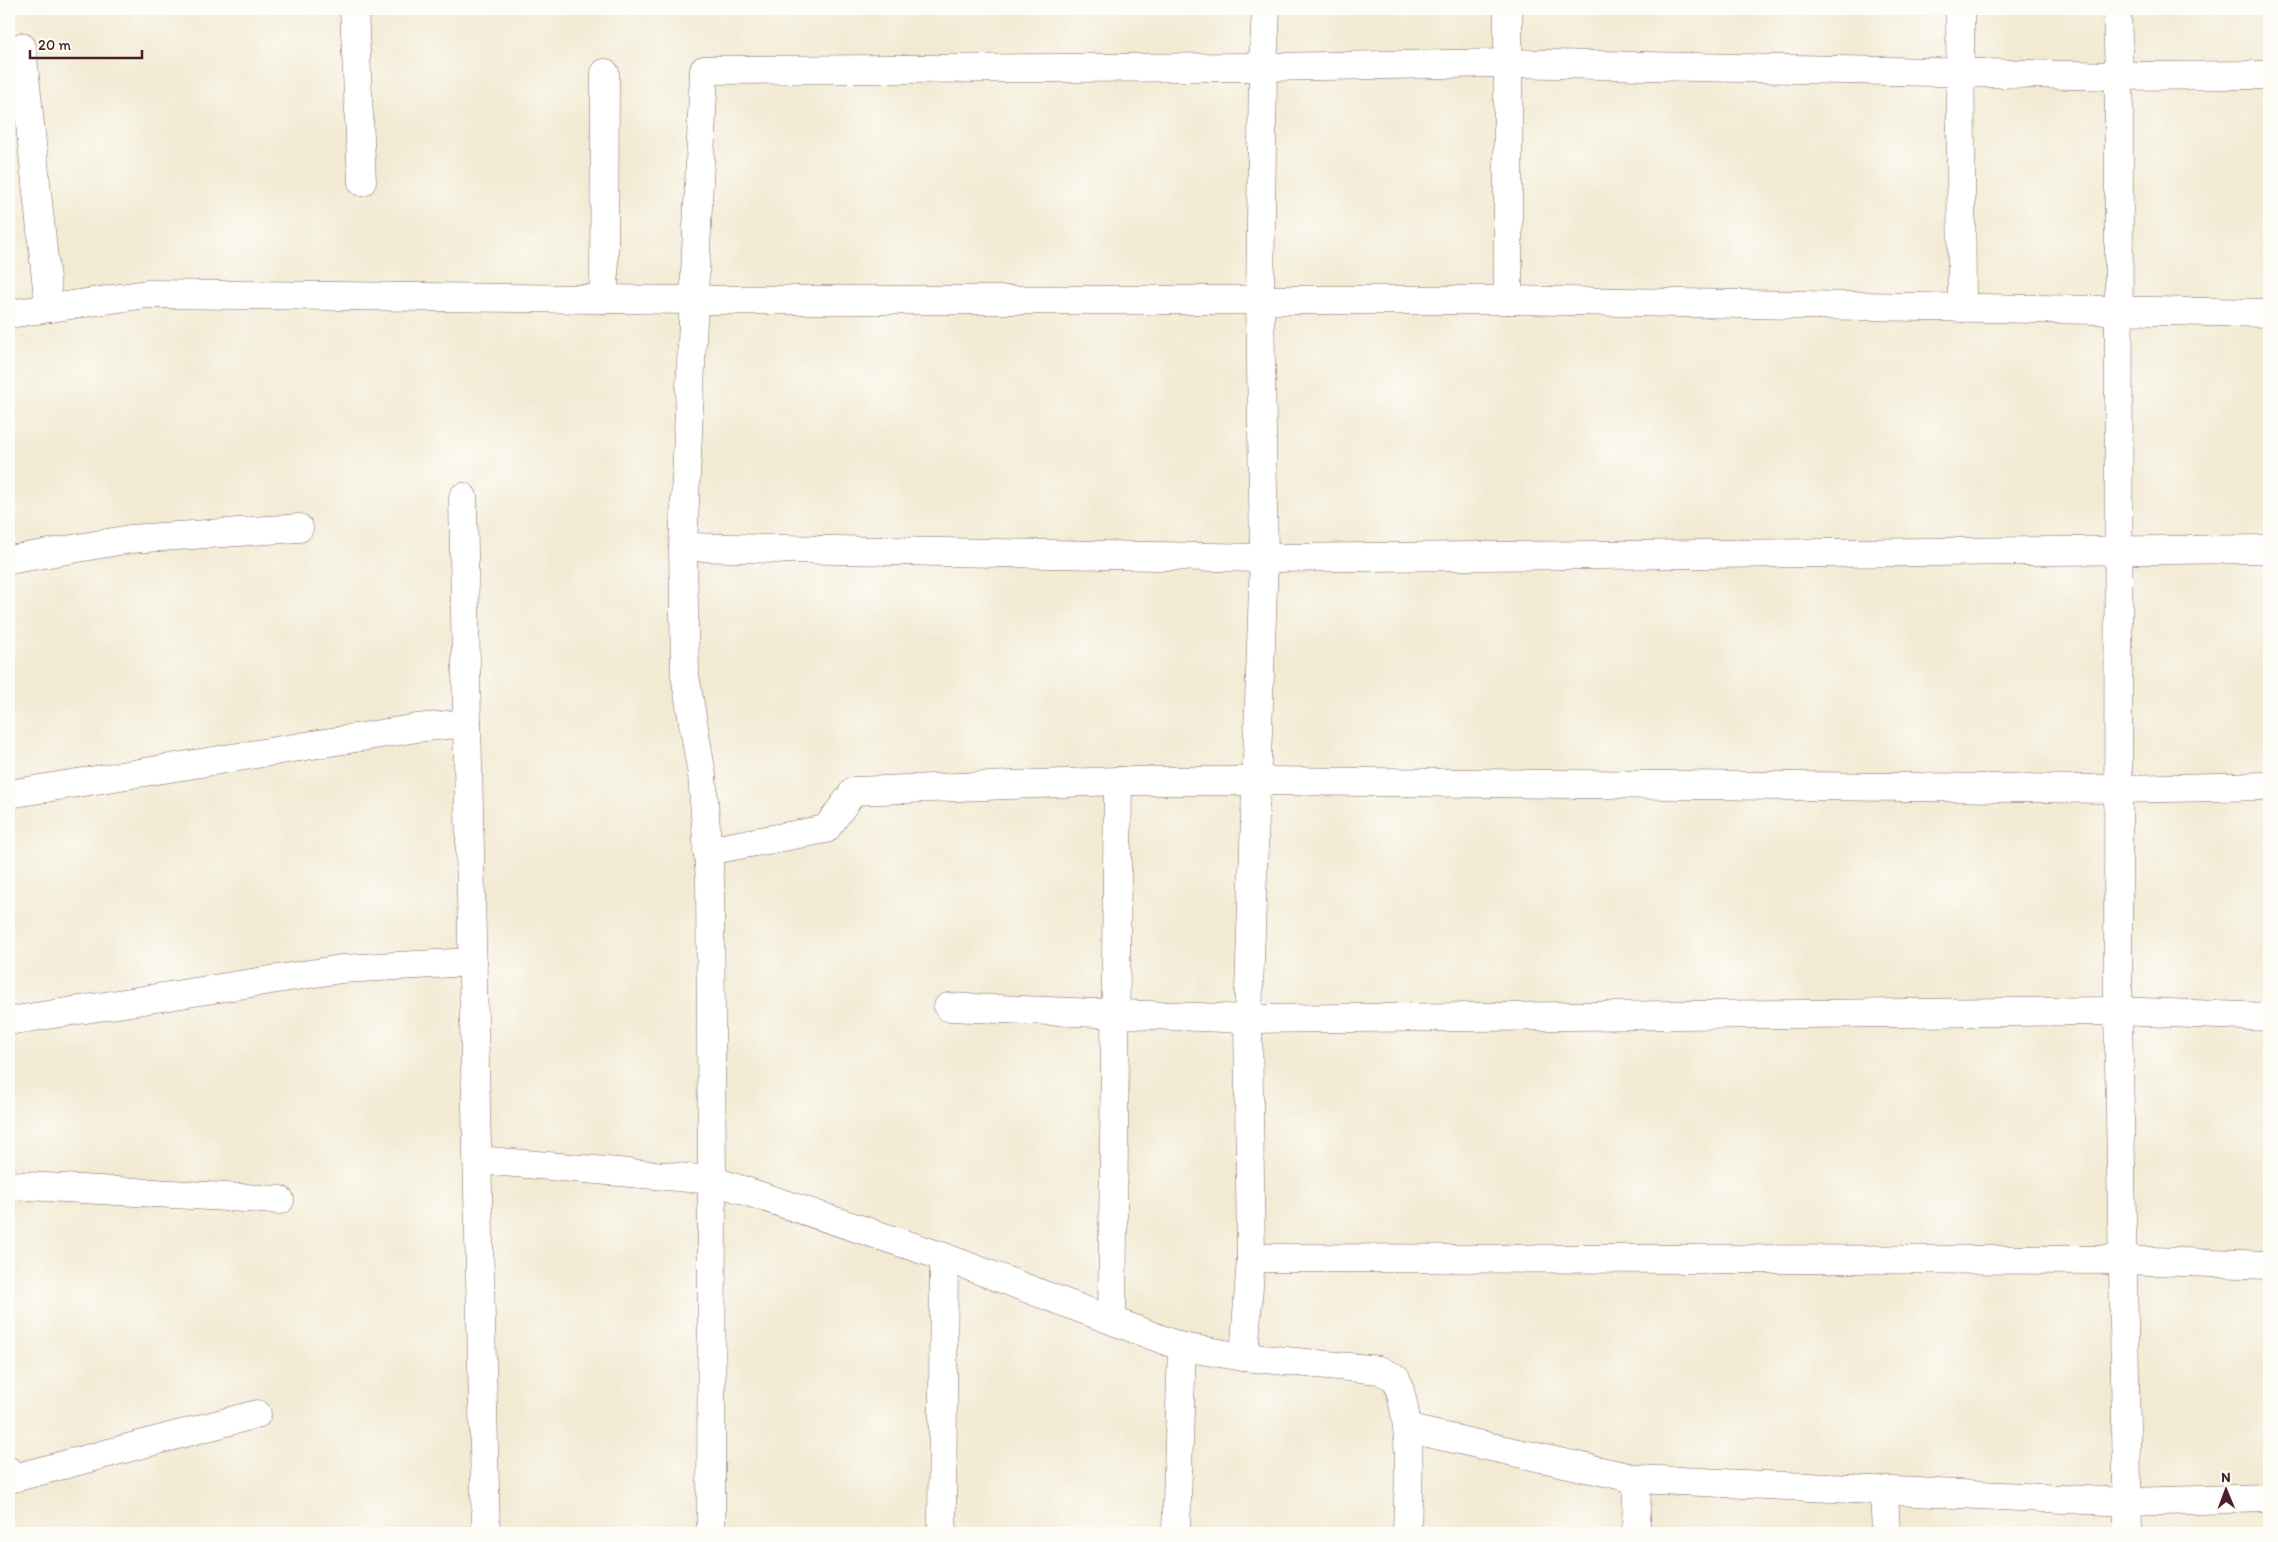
<svg xmlns="http://www.w3.org/2000/svg" width="2278" height="1542" font-family="Itim,sans-serif">
  <rect width="100%" height="100%" fill="#fdfcf7"/>
  <filter id="ink" filterUnits="userSpaceOnUse"><feTurbulence type="fractalNoise" baseFrequency=".02" numOctaves="2"/><feDisplacementMap in="SourceGraphic" scale="10" xChannelSelector="R" yChannelSelector="G"/><feConvolveMatrix kernelMatrix="1 2 1 2 8 2 1 2 1" color-interpolation-filters="sRGB"/></filter>
  <filter id="wash" filterUnits="userSpaceOnUse"><feTurbulence type="fractalNoise" baseFrequency=".0096" numOctaves="4" result="noise"/><feDisplacementMap in="SourceGraphic" scale="20" xChannelSelector="R" yChannelSelector="G"/><feGaussianBlur stdDeviation="1.12" result="paint"/><feColorMatrix in="noise" values="0 0 0 0 0 0 0 0 0 0 0 0 0 0 0 0 0 1.4 0 .05"/><feComposite in="paint" operator="in"/></filter>
  <g filter="url(#wash)">
    <rect width="100%" height="100%" fill="#f2ead3"/>
  </g>
  <g filter="url(#ink)">
    <g fill="none" stroke-linecap="round" stroke-linejoin="round">
      <g stroke="#856666" stroke-width="29">
        <g id="street">
          <path d="M354,9L362,182"/>
          <path d="M1960,9L1962,308"/>
          <path d="M2117,9L2119,76L2118,1011L2128,1533"/>
          <path d="M22,47L49,308"/>
          <path d="M604,299L605,73"/>
          <path d="M1508,300V9"/>
          <path d="M9,314L147,294L695,300H1508L2269,313"/>
          <path d="M463,497L467,723L486,1533"/>
          <path d="M683,547L1264,558L2269,549"/>
          <path d="M9,560L130,539L299,528"/>
          <path d="M9,794L417,728L467,723"/>
          <path d="M707,851L826,829L854,791L1118,781H1257L2118,789L2269,786"/>
          <path d="M948,1007L1248,1019L2118,1011L2269,1017"/>
          <path d="M9,1021L341,969L473,962"/>
          <path d="M478,1160L712,1180L944,1257L1182,1347L1244,1357L1379,1370L1396,1378C1414,1427 1408,1481 1407,1533"/>
          <path d="M9,1185L280,1200"/>
          <path d="M1251,1258L2123,1260L2269,1265"/>
          <path d="M1112,1320L1118,781"/>
          <path d="M1244,1357L1251,1258L1248,1019L1264,558L1260,299L1263,67L1266,9"/>
          <path d="M1409,1429L1637,1479L2128,1502L2269,1498"/>
          <path d="M9,1471L10,1479L257,1414"/>
          <path d="M1884,1491L1886,1533"/>
          <path d="M711,1533L712,1180L710,881L702,775L685,675L683,547L704,70L1263,67L1508,63L2119,76L2269,75"/>
          <path d="M942,1533L944,1257"/>
          <path d="M1176,1533L1182,1347"/>
          <path d="M1636,1533L1637,1479"/>
        </g>
      </g>
      <use href="#street" stroke="#fff" stroke-width="28"/>
    </g>
  </g>
  <rect width="2278" height="1542" fill="none" stroke="#fdfcf7" stroke-width="30"/>
  <g transform="translate(2226 1490) rotate(359)" stroke="#fdfcf7" stroke-width="4" paint-order="stroke">
  <path d="M0-4L9 19L0 12L-9 19Z" fill="#4a1f2b"/>
  <text y="-8" font-size="14" font-weight="bold" text-anchor="middle" fill="#4a1f2b">N</text>
  </g>
  <path d="M30 50v8h112v-8" fill="none" stroke="#4a1f2b" stroke-width="2.5"/>
  <text x="38" y="50" font-size="15" fill="#4a1f2b" stroke="#fdfcf7" stroke-width="4" paint-order="stroke">20 m</text>
</svg>
